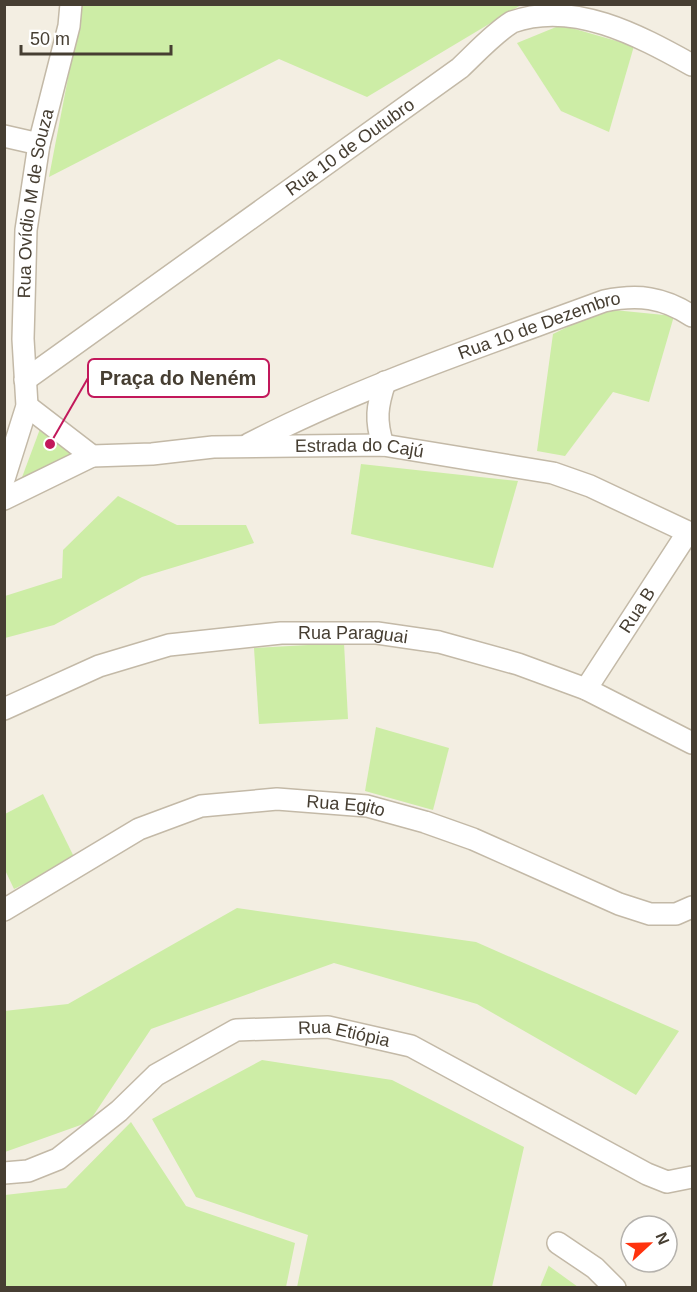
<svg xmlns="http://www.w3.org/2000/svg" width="697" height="1292" font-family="Arial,sans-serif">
  <rect width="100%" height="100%" fill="#f3eee2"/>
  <g fill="#cdeda6">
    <path d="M82,5H521L367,97L279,59L49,177Z"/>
    <path d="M561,25L634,46L609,132L561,111L517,43Z"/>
    <path d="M604,309L674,316L649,402L613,392L565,456L537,451L553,334Z"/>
    <path d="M43,421L87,466L18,488Z"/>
    <path d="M361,464L518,481L493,568L351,534Z"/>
    <path d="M118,496L177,525H246L254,543L142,577L54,625L5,638V596L62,578L63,550Z"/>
    <path d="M344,643L348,719L259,724L254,648Z"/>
    <path d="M376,727L449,748L433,810L365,791Z"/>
    <path d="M43,794L75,859L14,889L5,870V814Z"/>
    <path d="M237,908L476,942L679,1031L636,1095L477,1004L334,963L151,1029L89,1122L5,1152L4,1011L68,1004Z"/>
    <path d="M262,1060L392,1080L524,1147L492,1287H297L308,1235L196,1197L152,1119Z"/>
    <path d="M131,1122L186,1206L295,1243L286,1287H5V1195L66,1188Z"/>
    <path d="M549,1265V1266L578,1287H540Z"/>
  </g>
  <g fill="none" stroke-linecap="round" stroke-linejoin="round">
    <g stroke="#c3b9a7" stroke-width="24">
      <g id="minor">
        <path d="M4,136L39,144"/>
        <path id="s1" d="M25,380L460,68C476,53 493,34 512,22C573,0 638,35 692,65"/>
        <path id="s2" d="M27,406L92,456L152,454L213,447L383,445L553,473L590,486L692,534"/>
        <path id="s3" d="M249,444C363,385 485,345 604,301C638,294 663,297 692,316"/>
        <path d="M383,445C375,420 377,406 385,382"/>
        <path id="s4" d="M4,479L27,406L23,339L26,230L39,144L69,26L71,4"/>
        <path d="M4,499L92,456"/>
        <path id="s5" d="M586,689L688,532"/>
        <path id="s6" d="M4,709L99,666L169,645L281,633H377L439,642L518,664L586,689L692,743"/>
        <path id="s7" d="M4,910L139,829L201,806L277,799L367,806L425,822L473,839L619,904L650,914H676L692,907"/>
        <path id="s8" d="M4,1173L28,1171L58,1159L119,1111L156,1075L236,1030L328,1027L411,1046L647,1174L667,1182L692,1177"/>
        <path d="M558,1243L595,1268L615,1288"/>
      </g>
    </g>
    <use href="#minor" stroke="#fff" stroke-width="21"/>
  </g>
  <g text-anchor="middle" stroke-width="6" stroke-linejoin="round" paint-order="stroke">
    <g font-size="18" fill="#463e32" stroke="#fff">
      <text dy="6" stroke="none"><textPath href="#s1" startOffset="400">Rua 10 de Outubro</textPath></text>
      <text dy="6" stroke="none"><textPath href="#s4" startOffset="280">Rua Ovídio M de Souza</textPath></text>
      <text dy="6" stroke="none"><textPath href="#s3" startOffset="314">Rua 10 de Dezembro</textPath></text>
      <text dy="6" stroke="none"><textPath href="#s2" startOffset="350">Estrada do Cajú</textPath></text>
      <text dy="6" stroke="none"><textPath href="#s5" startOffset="94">Rua B</textPath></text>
      <text dy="6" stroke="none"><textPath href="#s6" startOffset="362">Rua Paraguai</textPath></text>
      <text dy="6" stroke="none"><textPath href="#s7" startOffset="369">Rua Egito</textPath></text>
      <text dy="6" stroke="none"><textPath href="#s8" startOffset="386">Rua Etiópia</textPath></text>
    </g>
  </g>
  <path fill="none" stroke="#c2185b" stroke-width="2" d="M50 444L88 378"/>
  <circle fill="#c2185b" stroke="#fff" stroke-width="2" cx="50" cy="444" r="6"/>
  <rect fill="#fff" stroke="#c2185b" stroke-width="2" x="88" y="359" width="181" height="38" rx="6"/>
  <g font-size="20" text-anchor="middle" font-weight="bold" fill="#463e32">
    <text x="178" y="385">Praça do Neném</text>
  </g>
  <rect width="697" height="1292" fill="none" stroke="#463e32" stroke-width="12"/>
  <g transform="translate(649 1244) rotate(68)"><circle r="28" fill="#ffffff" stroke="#b5b2ad" stroke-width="1.5"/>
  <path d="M0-4.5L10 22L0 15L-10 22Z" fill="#ff330e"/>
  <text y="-9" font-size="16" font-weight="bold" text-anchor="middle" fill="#463e32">N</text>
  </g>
  <path d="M21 45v9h150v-9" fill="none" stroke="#463e32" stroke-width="3"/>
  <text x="30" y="45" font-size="18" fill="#463e32" stroke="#ffffff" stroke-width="4.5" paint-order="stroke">50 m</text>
</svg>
